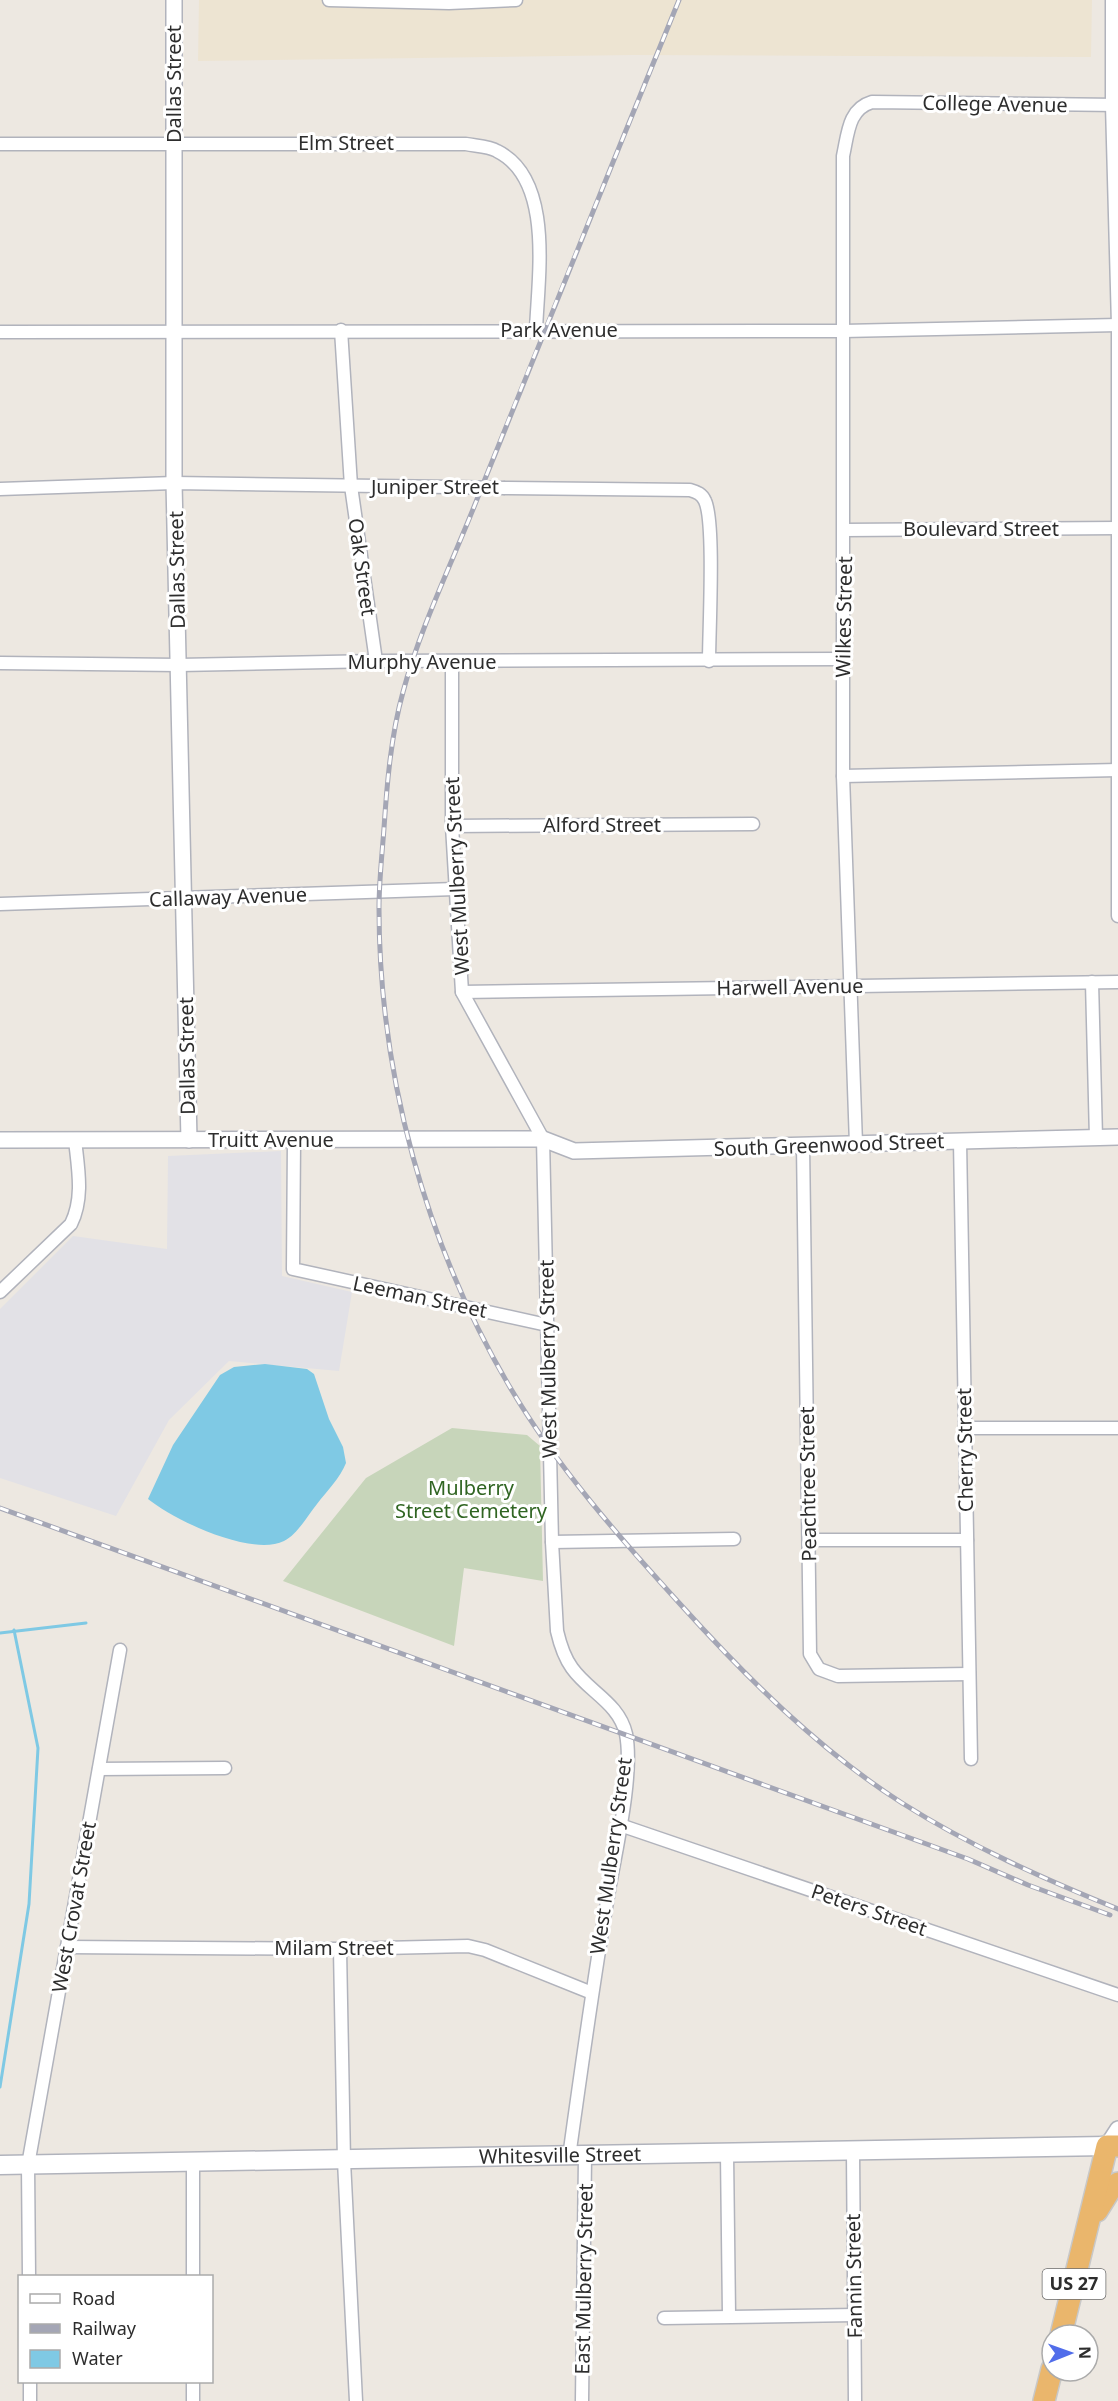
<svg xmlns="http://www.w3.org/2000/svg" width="1118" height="2401" font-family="'Noto Sans',sans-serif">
  <rect width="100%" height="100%" fill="#ede8e1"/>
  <path fill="#e2e1e6" d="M281,1151L282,1276L352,1292L339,1371L229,1361L169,1420L116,1516L0,1478V1309L73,1236L167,1249L168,1156Z"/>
  <path fill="#ede4d2" d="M199,0H1092L1091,57L633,55L198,61Z"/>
  <path fill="#c7d5ba" d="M452,1428L527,1435L540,1446L543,1581L464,1568L454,1646L283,1581L366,1478Z"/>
  <path fill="#7fc9e4" d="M265,1364L307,1369L314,1374L329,1419L343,1447L346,1463C340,1478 327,1491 317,1504C307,1516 298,1534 284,1541C251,1557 174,1520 148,1499L173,1445L220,1375L234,1367Z"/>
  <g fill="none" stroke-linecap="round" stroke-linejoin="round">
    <g stroke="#7fc9e4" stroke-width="3">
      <path d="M0,1633L86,1623"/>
      <path d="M0,2087L29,1904L38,1748L14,1630"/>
    </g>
    <g stroke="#b1b3bc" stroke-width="15">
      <g id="minor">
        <path d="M329,0L449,3L516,0"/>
        <path d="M1112,0V105L1118,325V916"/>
        <path d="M0,144H466C476,146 489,146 497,151C554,179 538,277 536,330"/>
        <path d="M341,330L351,486L376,661"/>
        <path d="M0,332L843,331L1118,325"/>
        <path d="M505,488L690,490C697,492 702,494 705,501C715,522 709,631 709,661"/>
        <path d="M0,489L174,483L451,487"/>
        <path d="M844,530L1118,528"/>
        <path d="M452,662V826L462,992L543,1139L552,1542L557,1631C560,1644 564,1657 572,1668C589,1692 619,1703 626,1734C634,1774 615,1854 608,1896C593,1983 581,2070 569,2157"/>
        <path d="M0,663L179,665L376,661L843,659"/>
        <path d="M843,776L1118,770"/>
        <path d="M452,826L753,824"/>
        <path d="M0,904L455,889"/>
        <path d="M1092,982L1096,1138"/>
        <path d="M462,992L1118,982"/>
        <path d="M294,1140L293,1269L547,1325"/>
        <path d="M960,1141L971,1759"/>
        <path d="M856,1144L843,776V156C848,134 848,109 872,102L1118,105"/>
        <path d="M803,1145L810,1654L819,1669L838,1676L969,1674"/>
        <path d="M0,1292L71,1224C84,1198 78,1168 75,1140"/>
        <path d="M965,1428H1118"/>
        <path d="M809,1540H967"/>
        <path d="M552,1542L734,1539"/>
        <path d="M99,1769L225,1768"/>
        <path d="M620,1825L1118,1995"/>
        <path d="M67,1947L340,1949L468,1946L485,1950L592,1993"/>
        <path d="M340,1949L344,2161L356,2401"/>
        <path d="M853,2152L855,2401"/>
        <path d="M727,2154L729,2315"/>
        <path d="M193,2164V2276"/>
        <path d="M29,2276L28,2165L120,1650"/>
        <path d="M664,2318L855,2315"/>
        <path d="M30,2382V2401"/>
        <path d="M193,2382V2401"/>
        <path d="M582,2401L585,2157"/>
      </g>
    </g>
    <g stroke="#b1b3bc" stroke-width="18">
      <g id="tertiary">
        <path d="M174,0V483L189,1140"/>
        <path d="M0,1140L543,1139L574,1151L1118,1137"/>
        <path d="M1107,2146L1118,2129"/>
      </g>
    </g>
    <g stroke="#b1b3bc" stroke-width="21">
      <g id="secondary">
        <path id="s1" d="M0,2165L1107,2146"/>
      </g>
    </g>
    <g stroke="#c8c8c8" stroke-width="24">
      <g id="trunk">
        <path d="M1097,2211L1110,2190L1118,2183"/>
        <path d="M1061,2335L1107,2146H1118"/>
        <path d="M1044,2401L1052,2369"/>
      </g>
    </g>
    <use href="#minor" stroke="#fff" stroke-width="12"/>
    <use href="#tertiary" stroke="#fff" stroke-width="15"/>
    <use href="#secondary" stroke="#fff" stroke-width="18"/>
    <use href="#trunk" stroke="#eab66c" stroke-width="21"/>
    <g stroke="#a4a6b5" stroke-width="5">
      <g id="rail">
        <path d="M679,0C613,163 546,325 481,489C456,555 421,624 403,692C391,735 387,783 384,828C382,855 379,882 379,908C379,1075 426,1246 511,1389C558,1468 619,1537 681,1605C746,1677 819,1750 902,1803C970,1846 1044,1879 1118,1909"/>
        <path d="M0,1508L968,1859L1028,1885L1110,1915"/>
      </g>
    </g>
    <use href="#rail" stroke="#fff" stroke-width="3" stroke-dasharray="9" stroke-linecap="butt"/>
    <g stroke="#b1b3bc" stroke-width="15" stroke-linecap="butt">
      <path id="minor-bridge" d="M451,487L505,488"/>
    </g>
    <use href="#minor-bridge" stroke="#fff" stroke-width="12"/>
  </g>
  <g text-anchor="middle" stroke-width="6" stroke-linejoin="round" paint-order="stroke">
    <rect fill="#fff" stroke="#6c6c6c" stroke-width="1.5" x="1042.5" y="2269" width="63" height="30" rx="4.5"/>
    <g font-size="18" font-weight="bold" fill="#2d2d2d">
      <text x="1074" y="2290">US 27</text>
    </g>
    <g font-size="20" fill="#2d2d2d" stroke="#fff">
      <text transform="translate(174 84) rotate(-90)" y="7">Dallas Street</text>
      <text transform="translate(995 104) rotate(1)" y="7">College Avenue</text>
      <text x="346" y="150">Elm Street</text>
      <text x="559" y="337">Park Avenue</text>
      <text x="435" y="494">Juniper Street</text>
      <text x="981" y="536">Boulevard Street</text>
      <text transform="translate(362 567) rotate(82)" y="7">Oak Street</text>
      <text transform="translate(177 570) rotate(-91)" y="7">Dallas Street</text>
      <text transform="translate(844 617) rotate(-89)" y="7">Wilkes Street</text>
      <text x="422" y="669">Murphy Avenue</text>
      <text x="602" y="832">Alford Street</text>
      <text transform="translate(457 876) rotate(-93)" y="7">West Mulberry Street</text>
      <text transform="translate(228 897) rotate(-2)" y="7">Callaway Avenue</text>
      <text transform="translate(790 987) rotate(-1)" y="7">Harwell Avenue</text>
      <text transform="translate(187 1056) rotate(-91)" y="7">Dallas Street</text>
      <text x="271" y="1147">Truitt Avenue</text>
      <text transform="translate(829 1145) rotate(-2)" y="7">South Greenwood Street</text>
      <text transform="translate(420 1297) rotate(12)" y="7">Leeman Street</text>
      <text transform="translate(548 1359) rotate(-91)" y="7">West Mulberry Street</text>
      <text transform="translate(965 1450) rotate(-91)" y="7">Cherry Street</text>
      <text transform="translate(808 1484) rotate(-91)" y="7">Peachtree Street</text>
      <text transform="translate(611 1856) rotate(-82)" y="7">West Mulberry Street</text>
      <text transform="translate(74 1907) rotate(-80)" y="7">West Crovat Street</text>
      <text transform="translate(869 1910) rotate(19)" y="7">Peters Street</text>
      <text x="334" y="1955">Milam Street</text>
      <text dy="7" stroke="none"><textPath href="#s1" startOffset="560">Whitesville Street</textPath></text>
      <text transform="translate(854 2276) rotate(-91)" y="7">Fannin Street</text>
      <text transform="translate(584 2279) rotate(-89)" y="7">East Mulberry Street</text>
    </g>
    <g font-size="20" fill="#306522" stroke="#fff">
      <text x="471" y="1495">Mulberry<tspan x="471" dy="23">Street Cemetery</tspan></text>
    </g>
  </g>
  <rect x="18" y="2275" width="195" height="108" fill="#ffffff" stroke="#ababab" stroke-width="1.5"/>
  <rect x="30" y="2294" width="30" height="9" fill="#ffffff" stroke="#ababab" stroke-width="1.5"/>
  <text x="72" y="2305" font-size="18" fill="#2d2d2d">Road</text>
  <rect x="30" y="2324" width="30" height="9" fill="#a4a6b5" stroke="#ababab" stroke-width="1.5"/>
  <text x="72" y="2335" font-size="18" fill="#2d2d2d">Railway</text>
  <rect x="30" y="2350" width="30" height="18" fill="#7fc9e4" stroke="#ababab" stroke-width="1.5"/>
  <text x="72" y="2365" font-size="18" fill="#2d2d2d">Water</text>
  <g transform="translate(1070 2353) rotate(89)"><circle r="28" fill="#ffffff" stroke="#ababab" stroke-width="1.5"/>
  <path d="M0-4.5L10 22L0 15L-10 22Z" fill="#516dea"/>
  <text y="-9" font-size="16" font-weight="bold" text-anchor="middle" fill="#2d2d2d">N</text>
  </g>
</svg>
